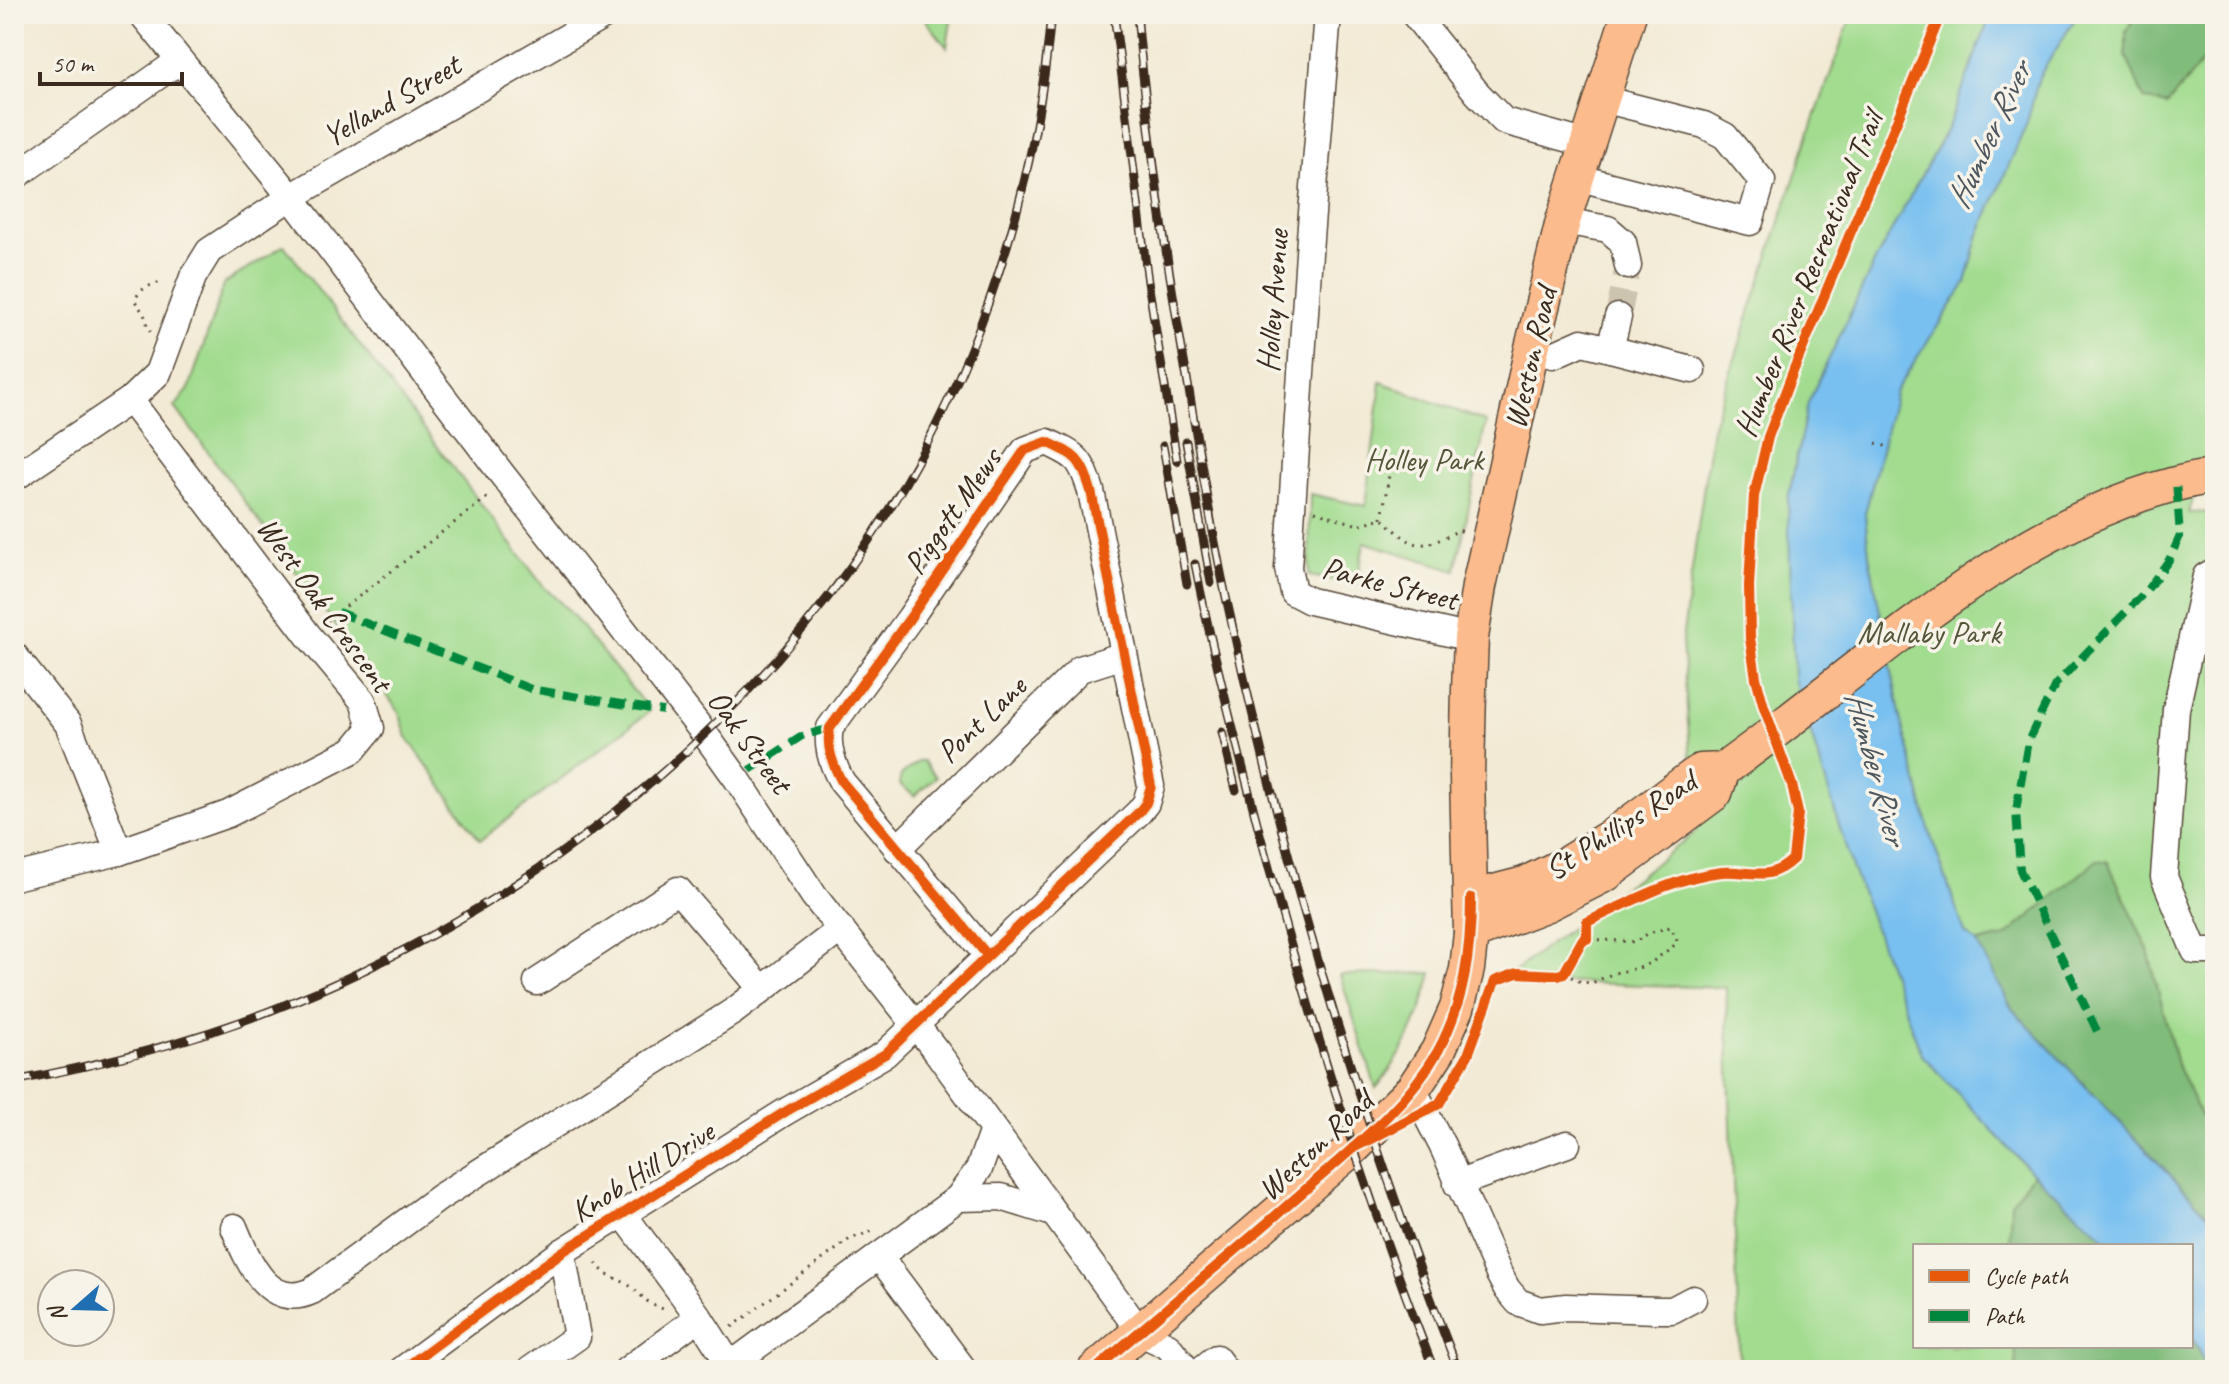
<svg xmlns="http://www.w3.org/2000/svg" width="2229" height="1384" font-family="Caveat,sans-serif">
  <rect width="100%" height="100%" fill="#f7f3e8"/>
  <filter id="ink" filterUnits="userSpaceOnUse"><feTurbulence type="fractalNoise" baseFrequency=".0125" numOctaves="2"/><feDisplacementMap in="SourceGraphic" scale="16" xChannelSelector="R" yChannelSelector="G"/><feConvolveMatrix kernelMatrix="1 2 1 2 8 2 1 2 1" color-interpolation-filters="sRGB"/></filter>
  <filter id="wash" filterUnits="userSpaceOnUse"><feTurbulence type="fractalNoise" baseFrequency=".006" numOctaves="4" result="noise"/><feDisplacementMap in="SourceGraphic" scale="32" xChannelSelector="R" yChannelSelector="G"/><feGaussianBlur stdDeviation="1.8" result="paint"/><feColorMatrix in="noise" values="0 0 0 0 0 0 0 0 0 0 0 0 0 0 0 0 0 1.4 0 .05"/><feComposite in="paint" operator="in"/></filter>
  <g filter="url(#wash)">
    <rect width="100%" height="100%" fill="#f2ead4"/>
    <g fill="#a1dc8f" stroke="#6e8356" stroke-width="2" fill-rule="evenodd">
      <path d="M921,14H952L947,47Z"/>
      <path d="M1852,14H2215V426L2189,513L2215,512V1370H1740L1726,988L1503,980L1696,832L1682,641L1712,428L1809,134ZM1915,1246H2191V1346H1915Z"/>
      <path d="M284,245L544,587L568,610L650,711L480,840L407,737L399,712L175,407L189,389L224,284Z"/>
      <path d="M1381,382L1486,422L1456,570L1364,542L1357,584L1309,576L1310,494L1366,506Z"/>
      <path d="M919,761H923L936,777L915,796L899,784L901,775Z"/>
      <path d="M1432,973C1421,1016 1405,1054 1376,1088L1340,975Z"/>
    </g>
    <g fill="#80bc7a" stroke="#5e734c" stroke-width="2">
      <path d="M2137,14H2215V46L2167,105L2144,99L2126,56V31Z"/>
      <path d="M2097,860L2108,862L2148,950L2177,1064L2206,1128L2215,1141V1222L2012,1009L1977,943L2005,937Z"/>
      <path d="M2033,1174L2114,1246H2009L2011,1202Z"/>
      <path d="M2191,1335L2208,1370H2017L2015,1346H2191Z"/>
    </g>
    <path fill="#78c0f0" stroke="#5a7587" stroke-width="2" d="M1991,14H2078L2039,77L2027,123L1978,237L1966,283L1896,390L1865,514L1869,555L1900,714L1930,833L1965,933L1977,943L2012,1009L2215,1222V1370H2208L2191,1335V1246H2114L2033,1174L1922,1055L1852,867L1794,679L1788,499L1808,403L1875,261L1948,127Z"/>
  </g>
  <g filter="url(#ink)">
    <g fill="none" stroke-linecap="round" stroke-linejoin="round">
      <path stroke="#cdc4b0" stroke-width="26" stroke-dasharray="26 13" stroke-linecap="butt" d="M1618,317L1628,266"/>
      <g stroke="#564739" stroke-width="29">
        <g id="minor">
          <path d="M142,14L291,197L501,473L704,733L737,779L814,896L937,1052L1141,1333L1168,1346L1187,1370"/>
          <path d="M1328,14L1310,238L1288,568L1293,592L1310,601L1471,638"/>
          <path d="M1414,14L1477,93L1504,121L1588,144"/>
          <path d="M14,177L179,61"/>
          <path d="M1576,177L1750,222L1762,181L1725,136L1704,125L1602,99"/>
          <path d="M1563,221L1608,229L1623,242L1628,266"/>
          <path d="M1532,348L1553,355L1582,342L1610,349L1618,317"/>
          <path d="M1610,349L1692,370"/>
          <path d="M14,478L130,400L158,373L193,277L209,251L291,197L607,14"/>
          <path d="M14,655L68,724L119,852"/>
          <path d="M897,849L1080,669L1124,655"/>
          <path d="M14,877L119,852L228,814L353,750L371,728L363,701L308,635L130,400"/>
          <path d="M2212,951H2195L2164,877L2176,709L2206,576L2215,571"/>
          <path d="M537,982L678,890L762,989"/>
          <path d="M1413,1089L1443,1147L1499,1274L1507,1289L1518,1302L1540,1310L1566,1307L1659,1310H1672L1693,1299"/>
          <path d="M1457,1184L1567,1144"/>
          <path d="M958,1198L1001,1197L1053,1213"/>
          <path d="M623,1214L699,1317L733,1370"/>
          <path d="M234,1227C248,1261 268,1311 312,1291L440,1197L734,1011L841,929"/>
          <path d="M879,1256L964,1370"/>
          <path d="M731,1365L958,1198L979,1169L993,1130"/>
          <path d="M402,1370L562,1252L785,1112L885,1054L1139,812L1146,803L1151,786L1091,491C1081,458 1077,456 1047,442L1025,450L910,618L830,728C826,746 833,766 842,782L988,956"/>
          <path d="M530,1370L577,1337L562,1252"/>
          <path d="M627,1370L699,1317"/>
          <path d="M1201,1370L1216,1358L1225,1370"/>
        </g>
      </g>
      <g stroke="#564739" stroke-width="37">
        <g id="major">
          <path d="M1471,898L1525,884L1566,864L1615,834L1700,771L1723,770"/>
          <path d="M1471,933L1547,904L1606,874L1715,793L1723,770C1871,665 2031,503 2215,476"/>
          <path d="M1095,1370L1353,1148L1413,1089L1438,1051L1457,1008L1467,969L1471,933L1467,777L1469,690L1471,638L1479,586L1532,348L1563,221L1629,14"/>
        </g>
      </g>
      <g stroke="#564739" stroke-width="3" stroke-dasharray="2 6" stroke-linecap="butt">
        <path d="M150,332L144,314L135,301C139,287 152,285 164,281"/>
        <path d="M1876,443L1891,448"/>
        <path d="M1315,511L1358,525L1382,518C1415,549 1418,552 1459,530L1463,532"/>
        <path d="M1382,518L1389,475"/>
        <path d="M327,621L489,496"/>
        <path d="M1587,922L1681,880L1724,872L1769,874"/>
        <path d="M1564,973L1581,982L1592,983L1614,973L1639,968L1652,962L1676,944L1677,938L1670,927L1649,933L1635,942L1587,939"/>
        <path d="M596,1263C605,1276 615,1277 627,1284C642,1293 644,1304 664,1309"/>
        <path d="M732,1327L850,1239L873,1231"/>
      </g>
      <use href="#minor" stroke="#fff" stroke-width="26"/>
      <use href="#major" stroke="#fbbb8c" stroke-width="34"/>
      <g stroke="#3b2a1e" stroke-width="9">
        <g id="rail">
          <path d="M1114,14L1148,282L1177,461"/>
          <path d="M1137,14C1148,140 1167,265 1189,390C1200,459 1211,528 1226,597C1282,860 1360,1119 1458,1370"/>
          <path d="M1186,442L1211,583"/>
          <path d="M1163,446L1187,584"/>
          <path d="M1195,564C1212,651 1235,737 1257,823C1306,1008 1364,1191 1434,1370"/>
          <path d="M1222,732L1236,790"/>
          <path d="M14,1081C109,1063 203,1039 292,1002C549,898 791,697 923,451C995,316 1038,166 1051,14"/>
        </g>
      </g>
      <use href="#rail" stroke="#f7f3e8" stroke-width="6" stroke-dasharray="18" stroke-linecap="butt"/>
      <g stroke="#00873e" stroke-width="8" stroke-dasharray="16 8" stroke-linecap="butt">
        <path d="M338,612L531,689L663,711"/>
        <path d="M750,770L802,736L830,728"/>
        <path d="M2097,1031L2020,870L2016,811L2028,741L2055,685L2146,591L2169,560L2180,536L2176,481"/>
      </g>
      <g stroke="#f7f3e8" stroke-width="15">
        <g id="cycleway">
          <path d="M1353,1148L1439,1104L1468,1055L1495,981L1517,973L1558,975L1564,973L1583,939H1587V922C1631,902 1674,877 1722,872C1752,870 1768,883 1793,859L1798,813L1792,785L1764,707L1756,678L1750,638L1749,586L1754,496L1768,437L1794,369L1941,14"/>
          <path d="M402,1370L562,1252L785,1112L885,1054L1139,812L1146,803L1151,786L1091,491C1081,458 1077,456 1047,442L1025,450L910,618L830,728C826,746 833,766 842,782L988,956"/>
          <path d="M1095,1370C1167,1307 1241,1247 1313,1183C1358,1144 1408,1104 1438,1051C1464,1003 1471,952 1471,898"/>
        </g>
      </g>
      <use href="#cycleway" stroke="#e8590c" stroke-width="10"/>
    </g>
  </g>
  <g text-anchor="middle" stroke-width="7" stroke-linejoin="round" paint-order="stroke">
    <g font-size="32" fill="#3b2a1e" stroke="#f7f3e8">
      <text transform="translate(391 100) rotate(-30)" y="11">Yelland Street</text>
      <text transform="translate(1808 274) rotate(-68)" y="11">Humber River Recreational Trail</text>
      <text transform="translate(1272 301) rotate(-86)" y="11">Holley Avenue</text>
      <text transform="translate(1530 358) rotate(-77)" y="11">Weston Road</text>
      <text transform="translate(952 511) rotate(-55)" y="11">Piggott Mews</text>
      <text transform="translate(1390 583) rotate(14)" y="11">Parke Street</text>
      <text transform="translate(325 604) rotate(54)" y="11">West Oak Crescent</text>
      <text transform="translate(981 719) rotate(-44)" y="11">Pont Lane</text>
      <text transform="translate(750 741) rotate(54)" y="11">Oak Street</text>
      <text transform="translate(1620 825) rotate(-33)" y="11">St Phillips Road</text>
      <text transform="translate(1315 1145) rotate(-43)" y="11">Weston Road</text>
      <text transform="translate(642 1171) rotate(-32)" y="11">Knob Hill Drive</text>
    </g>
    <g font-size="32" fill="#54563a" stroke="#f7f3e8">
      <text x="1424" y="470">Holley Park</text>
      <text x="1929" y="643">Mallaby Park</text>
    </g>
    <g font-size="34" font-style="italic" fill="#4d575d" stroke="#f7f3e8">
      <text transform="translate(1988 135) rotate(-65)" y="12">Humber River</text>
      <text transform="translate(1877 767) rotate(75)" y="12">Humber River</text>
    </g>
  </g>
  <rect width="2229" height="1384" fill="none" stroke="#f7f3e8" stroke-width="48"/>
  <rect x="1913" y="1244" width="280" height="104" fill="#f7f3e8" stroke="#aca397" stroke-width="2"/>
  <rect x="1929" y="1270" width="40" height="12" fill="#e8590c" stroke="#aca397" stroke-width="2"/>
  <text x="1985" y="1284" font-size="24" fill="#3b2a1e">Cycle path</text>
  <rect x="1929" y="1310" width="40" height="12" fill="#00873e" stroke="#aca397" stroke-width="2"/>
  <text x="1985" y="1324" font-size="24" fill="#3b2a1e">Path</text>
  <g transform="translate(76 1308) rotate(250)"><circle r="38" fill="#f7f3e8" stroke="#aca397" stroke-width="2"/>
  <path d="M0-6L14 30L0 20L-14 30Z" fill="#1f6fb2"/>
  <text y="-12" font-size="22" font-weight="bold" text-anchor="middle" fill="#3b2a1e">N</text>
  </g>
  <path d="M40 72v12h142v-12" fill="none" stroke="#3b2a1e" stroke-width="4"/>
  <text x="52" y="72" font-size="24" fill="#3b2a1e" stroke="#f7f3e8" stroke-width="6" paint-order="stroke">50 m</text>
</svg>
